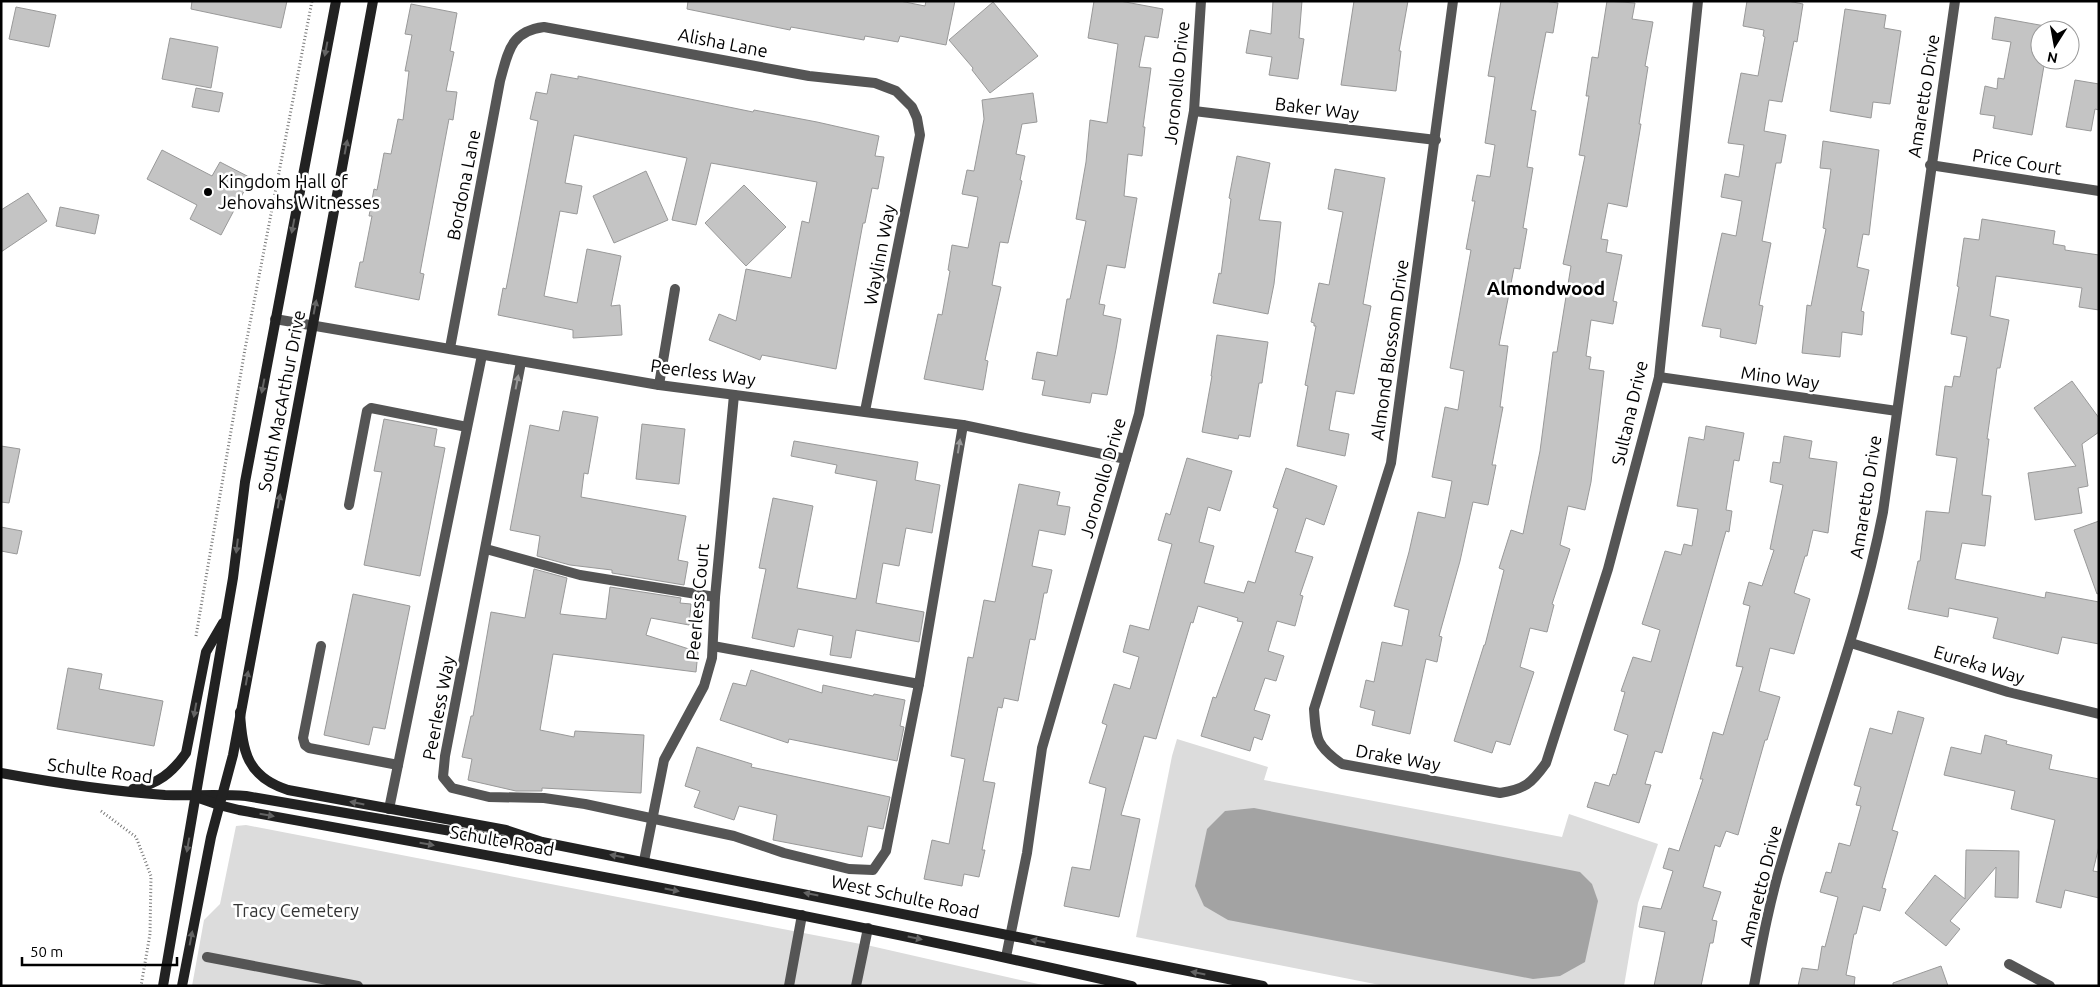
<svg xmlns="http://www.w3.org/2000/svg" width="2100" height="987" font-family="Ubuntu,sans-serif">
  <rect width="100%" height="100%" fill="#fff"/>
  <g fill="#dcdcdc">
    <path d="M1177,739L1268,767L1264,780L1562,837L1569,814L1658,844L1638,903L1624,986H1385L1136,937L1172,756Z"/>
    <path d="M246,825L871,946L1047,986H192L204,920L220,904L236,826Z"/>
  </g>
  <path fill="#a3a3a3" d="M1254,808L1580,872L1592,884L1598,901L1585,962L1560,976L1533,979L1228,920L1204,906L1195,886L1207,829L1225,811Z"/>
  <g fill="#c4c4c4" stroke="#999">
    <path d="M192,1H287L281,28L191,9Z"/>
    <path d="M688,1H900L925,6L926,1H955L946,45L900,36L898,42L865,36L864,40L791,27L790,30L687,9Z"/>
    <path d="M1094,1H1120L1163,9L1158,38L1145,36L1139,67L1151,68L1143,127H1145L1142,156L1128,154L1124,196L1137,198L1125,268L1107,265L1099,304L1105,305L1103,315L1121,319L1116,349L1107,395L1092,393L1090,403L1042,395L1045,381L1032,379L1037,352L1057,356L1067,299H1070L1086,221L1076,219L1086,162L1090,120L1107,123L1118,44L1088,38Z"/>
    <path d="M1273,1H1302L1299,38L1304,39L1298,79L1269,75L1272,57L1246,53L1250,30L1271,34Z"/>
    <path d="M1354,1H1408L1399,51H1401L1396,91L1341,85Z"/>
    <path d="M1501,1H1545L1558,3L1553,33L1546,32L1531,110L1536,111L1527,167L1533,168L1523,228L1527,229L1520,269L1514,268L1499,345L1508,346L1500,407H1503L1492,465H1496L1488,505L1473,502L1460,561L1439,636L1442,637L1437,662L1426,659L1410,734L1372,725L1375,711L1360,707L1366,680L1374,682L1382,642L1402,646L1409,610L1394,606L1409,552L1418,512L1445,518L1452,481L1432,477L1445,407L1458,410L1464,371L1450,368L1471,250L1466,249L1475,201H1472L1477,175L1490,177L1495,145L1485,143L1495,77L1488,76Z"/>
    <path d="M1607,1L1635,3L1632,19L1653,22L1645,66L1648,67L1639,124H1641L1627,207L1608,203L1601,239L1608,240L1606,252L1622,255L1613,301L1617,302L1613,324L1591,320L1586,356L1591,357L1589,369L1604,371L1591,482L1585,510L1568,506L1560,545L1570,549L1552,604L1554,605L1547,632L1530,628L1520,667L1534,672L1510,745L1496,741L1492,753L1454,741L1484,645H1485L1504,570L1499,568L1511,530L1523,534L1540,451L1553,352H1557L1571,266L1563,264L1585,156L1579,155L1589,96H1586L1592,57L1598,58Z"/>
    <path d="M1747,1H1788L1803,4L1797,42L1794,41L1782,102L1769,100L1764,131L1786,135L1781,163H1776L1762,241L1771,243L1759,305L1763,306L1756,344L1720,337L1721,329L1702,326L1722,233L1736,236L1742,201L1721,197L1725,174L1739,177L1744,145L1728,143L1741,73L1758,76L1765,37L1763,36L1764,30L1743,26Z"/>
    <path d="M993,2L1038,56L990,93L972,70L973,68L949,40Z"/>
    <path d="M411,4L457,13L450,51L454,52L446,91L457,92L453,120L449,119L420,273L424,274L419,300L355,287L360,262H363L372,216H369L374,189L377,190L384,153L391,154L398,119L403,120L409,71H405L412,35L405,34Z"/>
    <path d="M16,7L56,15L49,47L9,39Z"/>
    <path d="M1845,9L1886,15L1884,28L1901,31L1890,104L1873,102L1871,118L1830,111Z"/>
    <path d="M1995,17L2045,26L2044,30H2040L2038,60H2045L2032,135L1993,128L1995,116L1980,114L1985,86L1997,89L1998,78L2004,79L2011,42L1992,39Z"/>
    <path d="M170,38L218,47L211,88L162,79Z"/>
    <path d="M551,74L578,79V76L753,112L754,110L817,122L879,136L875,156L884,157L878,189L872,188L865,223H863L836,369L762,355L760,360L709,340L719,314L736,321L746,269L791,278L802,221L809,223L817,182L711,163L696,225L672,220L687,158L574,135L565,183L582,186L577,214L560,211L544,296L577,303L587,249L621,256L611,306L620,305L622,335L573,338V330L498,315L503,288L506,289L513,253L538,121L530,119L536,92L547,94Z"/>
    <path d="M2075,80L2099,84V110L2095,109L2091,131L2066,127Z"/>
    <path d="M196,88L223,93L219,112L192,107Z"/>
    <path d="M1033,93L1037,122L1022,124L1016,154L1025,156L1020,180L1022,181L1008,243L1000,242L992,285L1001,287L985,360L988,361L983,390L924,379L938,314L942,315L950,271L948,270L952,245L968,248L978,197L962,194L967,170L974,171L984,119L982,100Z"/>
    <path d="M1823,141L1879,150L1869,235L1863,234L1857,267L1869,270L1861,311L1864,312L1862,335L1842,332L1840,357L1802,353L1807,305L1811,306L1826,229L1823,228L1831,169L1820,168Z"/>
    <path d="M162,150L212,176L220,162L251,178L221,235L190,219L197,205L147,179Z"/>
    <path d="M1237,156L1270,163L1259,220L1281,222L1274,284L1268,314L1213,303L1219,273L1221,274L1231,199L1229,198Z"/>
    <path d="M1335,169L1385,178L1363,304L1371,306L1354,394L1336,391L1329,430L1349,434L1345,456L1297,446L1308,386L1305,385L1316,326H1314V323L1311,322L1319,283L1329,285L1343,212L1328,209Z"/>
    <path d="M646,171L668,220L614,243L593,196Z"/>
    <path d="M744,185L786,227L746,266L705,223Z"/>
    <path d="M28,193L47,221L1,252V210Z"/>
    <path d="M60,207L99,215L95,234L56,226Z"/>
    <path d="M1982,219L2055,231L2053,244L2065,246V250L2099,255V310L2079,307L2082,288L1996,276L1990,316L2009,320L2000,368H1997L1987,439H1989L1982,495L1991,496L1985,546L1962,543L1955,579L2045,598L2046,592L2099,602V644L2062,637L2058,654L1993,638L1998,618L1949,608L1948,617L1908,609L1918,561H1920L1926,511L1949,513L1957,458L1936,455L1945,386L1952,387L1954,376L1960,377L1967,337L1951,334L1959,287L1957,286L1964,238L1979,240Z"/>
    <path d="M1217,335L1268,342L1262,383H1259L1250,437L1239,435L1238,439L1202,432L1212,376H1211Z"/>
    <path d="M2072,381L2099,418V432L2082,444L2088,486L2078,488L2082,513L2035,520L2028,473L2076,466L2034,408Z"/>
    <path d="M563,411L598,417L588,474L584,473L581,497L686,516L678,560L688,562L684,585L612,573V570L570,565L537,556L540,536L510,530L530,425L559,431Z"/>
    <path d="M384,419L437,429L434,446L445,448L420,576L364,565L382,472L374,471Z"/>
    <path d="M642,424L685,429L679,484L636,479Z"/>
    <path d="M1706,426L1744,433L1739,461L1734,460L1726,510L1732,511L1729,532L1726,531L1662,753L1655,751L1645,784L1651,785L1639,823L1587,807L1595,782L1609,786L1613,774L1616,775L1628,735L1614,730L1625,692L1621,691L1633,657L1651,662L1660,630L1642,624L1665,551L1681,555L1684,544L1692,546L1698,509L1677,506L1689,437L1704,440Z"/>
    <path d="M1784,436L1812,441L1809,458L1837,462L1828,533L1813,530L1807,556H1805L1794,593L1810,599L1794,654L1770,648L1759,691L1780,697L1767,740H1765L1738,835L1726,831L1720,847L1715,845L1703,887L1721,892L1712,920L1717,921L1713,943H1710L1701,986H1654L1665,932L1639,927L1643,906L1661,909L1673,871L1663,868L1669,848L1679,851L1703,779H1700L1713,732L1723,735L1743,667L1736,666L1750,606L1743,604L1749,582L1762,586L1774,550L1770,549L1783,485L1770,482L1773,462L1780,463Z"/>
    <path d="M794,441L918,462L915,480L940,485L932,533L906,528L899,566L883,563L876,603L924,612L919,642L856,630L851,658L830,655L833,636L798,629L794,647L752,638L766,569L759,568L773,498L813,506L797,588L856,599L877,481L835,473L837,465L791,456Z"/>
    <path d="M1,446L20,449L9,503L1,502Z"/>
    <path d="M1187,458L1232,471L1220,511L1208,507L1199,542L1214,546L1204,583L1244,593L1248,581L1255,583L1278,509L1273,507L1286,468L1337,486L1324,525L1306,518L1295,552L1313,557L1300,595L1303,596L1295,626L1277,621L1268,651L1284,656L1276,681L1265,678L1254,710L1270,715L1262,740L1254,737L1250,751L1201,736L1213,697L1216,698L1243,622L1237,621L1238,618L1198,606L1193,623L1191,622L1156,739L1144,736L1121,815L1140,819L1119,917L1064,906L1072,867L1090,870L1106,788L1089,783L1107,725L1102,723L1114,684L1130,689L1139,657L1123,652L1130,625L1149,630L1172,544L1158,540L1166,513L1170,515Z"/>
    <path d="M1019,484L1060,492L1057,505L1070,507L1065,535L1039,530L1032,566L1052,570L1047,593H1044L1035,640L1030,639L1018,701L1004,698L1002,708L998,707L983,781L995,783L982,850H985L979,877L964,874L962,886L924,879L932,840L949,844L965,759L951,756L968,657L973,658L984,600L995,602Z"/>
    <path d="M2099,521V593L2097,594L2074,530Z"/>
    <path d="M1,527L22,531L17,554L1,551Z"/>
    <path d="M534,569L567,578L560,614L606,619L610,587L681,598L680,603L691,604L689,625L651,618L646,635L698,652L696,672L553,654L540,730L574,737L575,731L644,735L641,793L542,788V791H516L468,780L472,759L462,757L471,716H473L491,612L525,618Z"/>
    <path d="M353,594L410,606L385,729L373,727L369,745L324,735Z"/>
    <path d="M68,668L102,674L99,689L163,701L154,746L57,729Z"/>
    <path d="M751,670L822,693L823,685L873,696L874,694L905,700L900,726L904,727L897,761L789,739L788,743L720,720L733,683L746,686Z"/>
    <path d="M1898,711L1924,718L1892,830L1898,832L1882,888L1886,889L1880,911L1863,906L1856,934H1854L1846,975L1855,977L1854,986H1798L1802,968L1818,970L1822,946L1825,947L1838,897L1820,892L1826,872L1831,873L1839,843L1850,846L1861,806L1856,805L1861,787L1854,785L1870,728L1892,734Z"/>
    <path d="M1985,735L2007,741L2006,744L2052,755L2049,769L2099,779V846L2093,871L2099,872V898L2065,890L2061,908L2036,902L2055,820L2011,809L2015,791L1944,775L1951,747L1981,754Z"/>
    <path d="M697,747L752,764L751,767L890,797L883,829L868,826L862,857L773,840L777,815L739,806L734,820L694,807L700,791L685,786Z"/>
    <path d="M1966,850L2019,851L2018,898L1995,897L1996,867L1950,921L1960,929L1946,946L1905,913L1935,875L1965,899Z"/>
    <path d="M1941,966L1948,986H1893V983Z"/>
  </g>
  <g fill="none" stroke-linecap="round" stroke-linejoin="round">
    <g stroke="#777" stroke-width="3" stroke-dasharray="1 2.5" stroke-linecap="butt">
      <path d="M196,636L245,349L312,1"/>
      <path d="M101,811L136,837L151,876L150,934L141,986"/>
    </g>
    <g stroke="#555" stroke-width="10">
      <path d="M349,505L367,411L371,408L467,427"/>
      <path d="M321,646L303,738L305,745L309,748L398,765"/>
      <path d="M389,809L482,355"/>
      <path d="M207,957L358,986"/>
      <path d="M789,986L802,915"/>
      <path d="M856,986L868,928"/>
    </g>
    <g stroke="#555" stroke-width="10">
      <path d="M1453,1L1391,463L1314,709C1316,739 1316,746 1342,764L1500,793C1525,789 1531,784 1546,763L1608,569L1659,377L1698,1"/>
      <path d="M1194,111L1436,140"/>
      <path d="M1930,165L2099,191"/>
      <path d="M275,319L659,385L963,425L1126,459"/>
      <path d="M450,348L500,81C508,53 510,31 544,27L809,76L875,83L896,91L912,107L917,118L920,135L865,411"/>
      <path d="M521,362L445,756L443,777L452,788L489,797L544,798L585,804L734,836L784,853L849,869L873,870L886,851L919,684L963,425"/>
      <path d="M1659,377L1897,411"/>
      <path d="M659,385L675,289"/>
      <path d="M486,549L580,575L715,597"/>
      <path d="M1851,643L2008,692L2099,714"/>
      <path d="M713,646L919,684"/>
      <path d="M644,861L664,760L704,686L712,658L715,597L734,395"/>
      <path d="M1006,957L1027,853L1042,748L1139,414L1194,111L1201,1"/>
      <path d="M2009,964L2050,986"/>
      <path d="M1754,986C1762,942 1770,899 1783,857C1816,741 1860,630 1883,512L1955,1"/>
    </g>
    <g stroke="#222" stroke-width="10">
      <path d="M240,712C242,751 247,777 288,790L506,830L542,842L1263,986"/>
      <path d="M1,773C56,783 110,791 165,795C192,796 219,794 246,796L504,840L528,841"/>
      <path d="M133,789C158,784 172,773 186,753L206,652L223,623"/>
      <path d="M196,797L219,805L239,810C538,864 836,918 1132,986"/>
      <path d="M163,986L233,578L245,482L336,1"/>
      <path d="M182,986L211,837L233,755L373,1"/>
    </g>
  </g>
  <defs><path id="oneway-solid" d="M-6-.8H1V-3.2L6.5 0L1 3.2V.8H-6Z" transform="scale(1.25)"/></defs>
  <g fill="#646464">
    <use href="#oneway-solid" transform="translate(326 49) rotate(101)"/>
    <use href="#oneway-solid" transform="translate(346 147) rotate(-79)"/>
    <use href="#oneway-solid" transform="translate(293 226) rotate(101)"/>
    <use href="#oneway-solid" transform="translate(315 307) rotate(-79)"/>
    <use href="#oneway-solid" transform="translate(263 386) rotate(101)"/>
    <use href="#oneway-solid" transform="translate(279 501) rotate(-80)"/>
    <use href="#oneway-solid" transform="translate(237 546) rotate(97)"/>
    <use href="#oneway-solid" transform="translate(247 678) rotate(-80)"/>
    <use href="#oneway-solid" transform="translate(195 710) rotate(100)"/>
    <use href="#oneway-solid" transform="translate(357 803) rotate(-169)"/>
    <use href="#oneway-solid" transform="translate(267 815) rotate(10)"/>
    <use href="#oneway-solid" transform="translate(427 844) rotate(10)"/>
    <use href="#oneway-solid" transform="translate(188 845) rotate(100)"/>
    <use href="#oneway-solid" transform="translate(617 856) rotate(-169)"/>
    <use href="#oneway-solid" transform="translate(672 890) rotate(11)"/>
    <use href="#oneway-solid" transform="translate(811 894) rotate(-169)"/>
    <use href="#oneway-solid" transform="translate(191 938) rotate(-79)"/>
    <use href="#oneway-solid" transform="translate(915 938) rotate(12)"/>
    <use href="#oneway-solid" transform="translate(1038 941) rotate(-169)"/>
    <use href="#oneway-solid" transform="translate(1198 973) rotate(-169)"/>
  </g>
  <g fill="#999">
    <use href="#oneway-solid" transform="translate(517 382) rotate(-79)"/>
    <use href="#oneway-solid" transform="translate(959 446) rotate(-81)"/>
  </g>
  <circle fill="#000" stroke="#fff" stroke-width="2" cx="208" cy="192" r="5"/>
  <g text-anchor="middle" stroke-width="5" stroke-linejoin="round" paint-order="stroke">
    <g font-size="18" fill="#000" stroke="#fff">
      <text transform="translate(723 43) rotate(11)" y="6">Alisha Lane</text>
      <text transform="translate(1177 83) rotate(-84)" y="6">Joronollo Drive</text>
      <text transform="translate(1924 96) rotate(-81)" y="6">Amaretto Drive</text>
      <text transform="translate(1317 109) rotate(7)" y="6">Baker Way</text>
      <text transform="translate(2017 162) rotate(9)" y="6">Price Court</text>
      <text transform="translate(464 185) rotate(-79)" y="6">Bordona Lane</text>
      <text transform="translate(880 255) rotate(-79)" y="6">Waylinn Way</text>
      <text transform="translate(1390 350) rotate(-82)" y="6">Almond Blossom Drive</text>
      <text transform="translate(703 373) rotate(8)" y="6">Peerless Way</text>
      <text transform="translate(1780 378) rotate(8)" y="6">Mino Way</text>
      <text transform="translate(282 401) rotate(-79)" y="6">South MacArthur Drive</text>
      <text transform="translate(1630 413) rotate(-77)" y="6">Sultana Drive</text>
      <text transform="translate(1103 478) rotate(-74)" y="6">Joronollo Drive</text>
      <text transform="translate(1866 497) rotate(-81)" y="6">Amaretto Drive</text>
      <text transform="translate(698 602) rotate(-85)" y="6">Peerless Court</text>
      <text transform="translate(1979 665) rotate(17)" y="6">Eureka Way</text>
      <text transform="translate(439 708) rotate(-79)" y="6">Peerless Way</text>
      <text transform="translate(1398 758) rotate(10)" y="6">Drake Way</text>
      <text transform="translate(100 771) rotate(7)" y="6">Schulte Road</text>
      <text transform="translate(502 841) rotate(10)" y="6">Schulte Road</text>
      <text transform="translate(1761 886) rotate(-76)" y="6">Amaretto Drive</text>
      <text transform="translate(905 897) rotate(12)" y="6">West Schulte Road</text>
    </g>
    <g font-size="18" fill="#000" stroke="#fff" text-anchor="start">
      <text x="218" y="188">Kingdom Hall of<tspan x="218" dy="21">Jehovahs Witnesses</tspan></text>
    </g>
    <g font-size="18" fill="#333" stroke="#fff">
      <text x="296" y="917">Tracy Cemetery</text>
    </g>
    <g font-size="19" font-weight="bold" fill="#000" stroke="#fff">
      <text x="1546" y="295">Almondwood</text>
    </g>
  </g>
  <rect width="2100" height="987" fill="none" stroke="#000000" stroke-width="5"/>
  <g transform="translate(2055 45) rotate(191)"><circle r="24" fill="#ffffff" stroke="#999999"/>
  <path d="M0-4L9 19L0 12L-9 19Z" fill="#000000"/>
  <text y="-8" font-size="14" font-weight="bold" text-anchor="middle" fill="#000000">N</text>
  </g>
  <path d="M22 957v8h155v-8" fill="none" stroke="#000000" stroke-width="2.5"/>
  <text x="30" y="957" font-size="15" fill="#000000" stroke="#ffffff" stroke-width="4" paint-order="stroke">50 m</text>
</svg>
